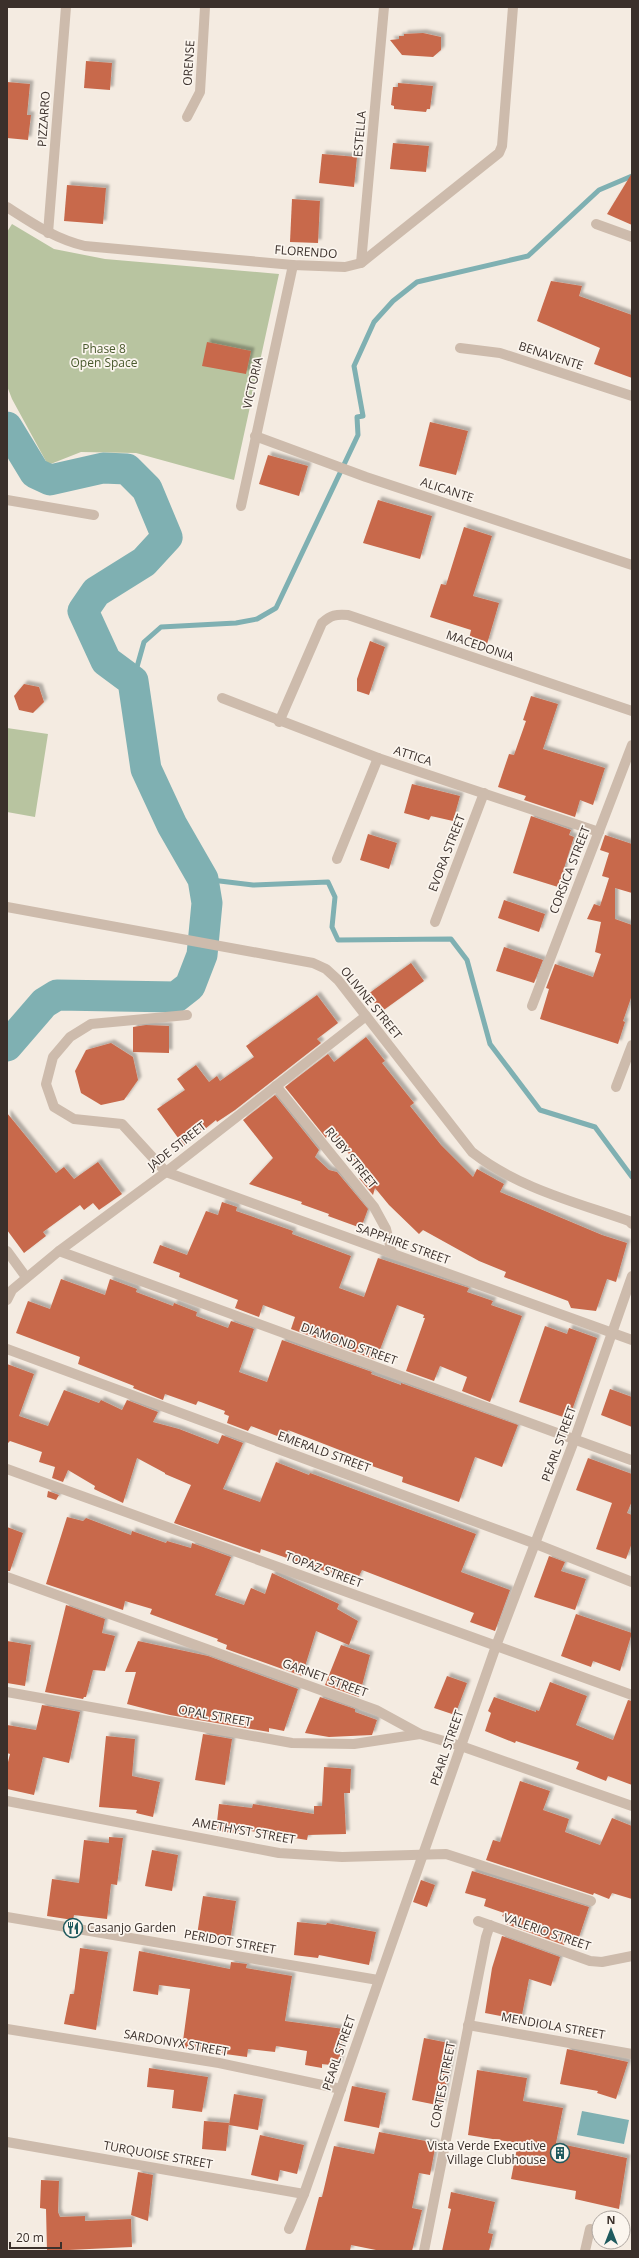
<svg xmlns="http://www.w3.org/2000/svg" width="639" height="2258" font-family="'Open Sans',sans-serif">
  <defs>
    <filter id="shadow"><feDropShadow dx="3.5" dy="-3.5" stdDeviation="1" flood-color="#0004"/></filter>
  </defs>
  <rect width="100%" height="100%" fill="#f4ebe1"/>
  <g fill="#b8c4a0">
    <path d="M12,224L54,249L105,259L279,274L234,480L136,453L81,452L48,465L12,399L7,386V232Z"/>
    <path d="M7,728L48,734L35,817L7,812Z"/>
  </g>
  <path fill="#7fb0b2" d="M582,2111L629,2120L624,2144L577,2135Z"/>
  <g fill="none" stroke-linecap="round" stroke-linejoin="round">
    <g stroke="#7fb0b2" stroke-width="5">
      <path d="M133,681L144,642L161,627L236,623L257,619L276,608L358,435L357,417L363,416L354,366L374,322L393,301L417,282L528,256L599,190L632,176"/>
      <path d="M203,879L253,885L328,882L335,897L332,927L338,940L451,939L467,960L490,1044L540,1110L595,1127L632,1177"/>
    </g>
    <path stroke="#7fb0b2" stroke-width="31" d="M7,427L35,473L50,480L103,468L127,469L147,489L167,537L144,562L96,592L83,611L106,661L133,681L146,769L172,825L203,879L207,903L202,955L190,986L176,997L57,995L44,1003L7,1046"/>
  </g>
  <g fill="#c8694b" filter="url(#shadow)">
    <path d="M423,33L441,37V50L433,57L402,55L390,40L399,39V36H404V34Z"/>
    <path d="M86,61L112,63L110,90L84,88Z"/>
    <path d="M7,82L30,84L27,115H31L28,140L7,138Z"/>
    <path d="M398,83L433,86L430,109H427L426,112L394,109V106L391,105L393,87H398Z"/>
    <path d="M393,143L429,146L426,172L390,169Z"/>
    <path d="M322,154L357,157L354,187L319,183Z"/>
    <path d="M632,173V225L607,214Z"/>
    <path d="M67,185L106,188L103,224L64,221Z"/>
    <path d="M292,199L320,201L318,243L290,242Z"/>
    <path d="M551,281L582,286L579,296L632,315V378L594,364L600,348L537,321Z"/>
    <path d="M207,342L251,351L246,374L202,366Z"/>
    <path d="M430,422L468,431L456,475L419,466Z"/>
    <path d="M268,455L308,466L299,496L259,484Z"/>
    <path d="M378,500L432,516L420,559L363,543Z"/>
    <path d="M464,527L492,536L473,596L499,603L487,644L469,639L471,630L430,617L441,584L446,585Z"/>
    <path d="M370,641L385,647L369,695L357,691V679Z"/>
    <path d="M24,684L39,687L44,702L33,713L19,710L14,696Z"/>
    <path d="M531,696L558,704L543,749L605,768L593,805L580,800L575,817L524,800L526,796L498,787L509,754L514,755L526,721L523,720Z"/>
    <path d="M412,784L460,796L453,821L431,816L429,820L404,813Z"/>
    <path d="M531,816L571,830L569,835L574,837L558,887L513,873Z"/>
    <path d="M368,834L397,843L389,869L360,860Z"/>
    <path d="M605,835L632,844V893L615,888V919L632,925V995L623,1021L625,1022L618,1044L540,1019L549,989L546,988L555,964L593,977L601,954L595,952L601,922L587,919L594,904L600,906L609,878L602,876L609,853L600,850Z"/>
    <path d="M504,900L545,914L539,932L498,918Z"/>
    <path d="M504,947L543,960L534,983L496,971Z"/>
    <path d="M411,963L424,981L381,1012L368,994Z"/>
    <path d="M317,995L338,1023L317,1039L321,1043L235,1110L217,1122L216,1120L184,1146L157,1109L185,1090L177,1079L196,1065L209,1082L217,1076L220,1081L254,1057L246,1046Z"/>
    <path d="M146,1025L169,1026V1053L133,1052V1027Z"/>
    <path d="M366,1037L385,1061L382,1063L414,1103L410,1106L441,1145L473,1177L477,1169L504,1184L500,1192L602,1235L627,1243L616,1282L607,1279L596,1311L571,1308L568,1301L504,1277L506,1272L479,1261L423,1230L419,1234L389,1205L375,1188L373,1195L359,1178L371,1182L330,1130L326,1138L285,1087L328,1054L334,1062Z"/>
    <path d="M111,1043L133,1057L138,1080L124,1100L101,1105L81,1093L75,1071L86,1050Z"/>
    <path d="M275,1095L319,1150L315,1157L329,1170L337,1172L368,1209L361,1228L328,1216L329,1214L301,1204L302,1202L249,1184L273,1158L243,1120Z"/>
    <path d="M7,1113L56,1173L64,1167L74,1179L98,1162L122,1194L99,1210L93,1203L84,1210L80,1205L43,1232L46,1236L24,1253L7,1230Z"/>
    <path d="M222,1202L237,1207L236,1211L293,1231L292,1234L351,1256L339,1288L364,1297L378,1258L469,1288L467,1292L493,1301L491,1305L522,1316L490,1402L462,1391L467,1377L440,1366L434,1381L406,1371L425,1318H423L424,1315L397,1305L376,1360L291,1329L295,1317L263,1305L259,1317L235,1308L238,1300L179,1277L180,1273L153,1263L160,1245L187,1255L206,1211L218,1215Z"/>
    <path d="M61,1279L105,1295L110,1279L137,1289L136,1292L173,1306L174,1303L197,1312L196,1316L228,1328L231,1321L254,1329L239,1372L267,1382L282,1340L372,1372L371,1374L401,1385V1383L518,1425L502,1467L475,1457L459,1502L402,1482L403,1477L372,1466L373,1463L288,1430L285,1439L251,1426L248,1431L227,1423L229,1416L224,1414L225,1411L198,1401L196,1405L165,1394L163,1400L133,1388L134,1386L78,1364L80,1357L16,1333L28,1301L50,1309Z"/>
    <path d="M545,1326L567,1334L569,1328L597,1338L569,1419L519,1402Z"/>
    <path d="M7,1364L34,1374L19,1416L48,1426L64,1390L99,1403L101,1400L122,1410L127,1400L158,1412L153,1422L179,1429L218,1444L222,1435L243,1443L223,1489L260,1502L276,1462L309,1475L310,1473L476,1534L461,1572L510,1590L495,1631L470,1622L474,1613L362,1570L356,1582L261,1549L260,1553L174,1523L191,1485L165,1474V1473L137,1458L123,1503L94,1489L95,1486L68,1470L63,1482L52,1478L55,1467L39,1462L42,1452L10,1441L7,1444Z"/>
    <path d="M610,1389L632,1397V1427L601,1415Z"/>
    <path d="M588,1458L632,1474V1501L627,1513L632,1515V1543L626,1559L596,1549L612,1503L576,1490Z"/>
    <path d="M48,1491L59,1495L56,1500L47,1497Z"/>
    <path d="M67,1517L83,1521L86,1518L131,1535L132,1531L166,1543L167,1541L191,1548L192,1543L231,1557L215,1595L244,1605L251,1588L265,1594L272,1573L339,1604L337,1609L358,1621L349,1645L316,1631L302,1676L226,1649L227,1645L217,1641L218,1639L150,1614L152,1609L125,1601L123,1610L46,1584Z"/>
    <path d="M7,1527L23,1533L10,1571H7Z"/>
    <path d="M549,1556L565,1562L561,1571L586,1579L575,1610L534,1597Z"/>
    <path d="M66,1605L105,1619L102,1633L115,1636L105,1671L93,1670L86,1697H84L83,1699L45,1692Z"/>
    <path d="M576,1614L632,1633L620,1671L593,1661L591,1667L561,1656Z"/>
    <path d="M7,1641L31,1645L25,1686L7,1683Z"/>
    <path d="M138,1641L208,1656L298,1689L284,1731L269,1728V1732L170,1715L127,1704L136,1672H125Z"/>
    <path d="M341,1645L370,1655L359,1697L325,1685Z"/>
    <path d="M447,1676L467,1683L455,1715L434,1708Z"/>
    <path d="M550,1682L587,1696L576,1725L613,1740L628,1700L632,1701V1785L608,1776L606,1781L576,1769L579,1762L516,1741L515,1743L485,1731L491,1713L488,1711L494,1697L536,1712V1710L539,1711Z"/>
    <path d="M320,1697L355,1709V1712L377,1720L372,1735L329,1737L305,1733Z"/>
    <path d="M42,1705L80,1712L69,1763L43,1757L34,1795L7,1789V1766L10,1754L7,1753V1725L36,1730Z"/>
    <path d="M203,1734L232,1739L225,1785L195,1780Z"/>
    <path d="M106,1736L135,1739L132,1776L160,1782L153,1817L136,1813L137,1810L99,1807Z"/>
    <path d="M324,1767L351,1769L350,1793H344L346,1834L308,1835L307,1840L244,1830L243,1834L216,1831L219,1804L252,1808L253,1804L314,1814V1806H322Z"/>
    <path d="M520,1781L550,1791L543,1810L569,1819L565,1832L600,1845L612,1818L632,1826V1899L612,1893L609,1899L594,1893L593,1895L486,1860L493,1840L500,1842Z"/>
    <path d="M109,1837L123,1838L117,1885L111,1884L107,1919L74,1915L73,1920L47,1916L52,1879L79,1883L84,1840L109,1843Z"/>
    <path d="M152,1850L178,1855L172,1891L145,1886Z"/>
    <path d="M472,1871L589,1907L578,1940L567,1936L564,1945L506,1924L508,1918L502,1916L504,1913L484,1906L486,1899L465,1893Z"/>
    <path d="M421,1880L435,1885L427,1907L413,1902Z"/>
    <path d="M203,1896L236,1901L230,1941L197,1935Z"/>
    <path d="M297,1922L326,1925L327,1923L376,1932L369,1965L319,1955L318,1958L294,1955Z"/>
    <path d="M502,1936L560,1957L551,1986L529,1979L521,2020L485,2013L492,1968Z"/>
    <path d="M80,1948L108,1952L96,2030L64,2024L70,1994H74Z"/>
    <path d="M139,1951L230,1969L231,1962L247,1964L246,1968L292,1976L285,2021L344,2029L339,2066L322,2064V2068L305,2065L307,2051L276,2046L275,2052L248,2049L247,2057L182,2048L190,1989L159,1985L158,1995L133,1991Z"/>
    <path d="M424,2038L454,2044L442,2106L412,2100Z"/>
    <path d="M567,2049L628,2062L616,2099L597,2093L598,2091L560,2084Z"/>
    <path d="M149,2068L208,2077L202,2112L172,2108L174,2090L147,2087Z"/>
    <path d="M477,2070L527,2078L523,2101L563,2108L556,2143L627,2158L619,2209L575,2199L576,2191L511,2179L518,2143L468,2135Z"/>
    <path d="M352,2086L386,2093L379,2128L344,2121Z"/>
    <path d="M234,2094L263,2099L258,2130L229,2125Z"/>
    <path d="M204,2121L229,2123L226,2151L202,2149Z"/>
    <path d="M379,2132L436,2143L430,2175L419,2173L412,2208L422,2210L412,2251H381L351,2245L350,2251H305L319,2197H322L334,2146L374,2154Z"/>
    <path d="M260,2135L304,2145L297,2174L280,2170L278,2181L251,2175Z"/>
    <path d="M138,2172L153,2175L148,2221L131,2215Z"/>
    <path d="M41,2180L59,2181L58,2212L60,2217L85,2216V2221L131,2219L132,2247L47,2251L46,2209L40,2208Z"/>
    <path d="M451,2192L495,2202L488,2233L493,2234L489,2251H442L451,2209L448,2208Z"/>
  </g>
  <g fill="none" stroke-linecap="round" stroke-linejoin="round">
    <g stroke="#cdbbac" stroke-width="10">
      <path d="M187,117L200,92L205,7"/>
      <path d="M7,207C32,223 55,239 85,246L293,265L345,267L361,263L499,153L502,146L513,7"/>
      <path d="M596,224L632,237"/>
      <path d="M48,233L66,7"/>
      <path d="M361,263L384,7"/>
      <path d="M460,348L500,353L632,396"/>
      <path d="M255,436L366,477L632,565"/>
      <path d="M7,500L94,515"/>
      <path d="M241,506L293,265"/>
      <path d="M222,698L378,758L599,832"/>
      <path d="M279,722L322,623C331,615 336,614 348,615L632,711"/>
      <path d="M337,859L378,758"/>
      <path d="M7,907L313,963L326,969L338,980L472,1152C518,1188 575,1202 629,1221L632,1224"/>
      <path d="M435,922L484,793"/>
      <path d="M532,1006L632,745"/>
      <path d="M187,1015L91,1024L70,1037L53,1057L46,1084L54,1107L74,1119L122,1124L166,1172L632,1340"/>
      <path d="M276,1086L374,1207L386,1229L392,1253"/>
      <path d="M616,1087L632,1045"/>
      <path d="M7,1251L26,1277"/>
      <path d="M59,1251L631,1460"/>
      <path d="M7,1300L12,1290L59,1251L166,1172L366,1016"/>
      <path d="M7,1349L536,1544L632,1582"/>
      <path d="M7,1469L632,1695"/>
      <path d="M7,1577L376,1710L420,1734L461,1746L632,1806"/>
      <path d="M7,1692L292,1743L354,1744L420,1734"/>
      <path d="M7,1801L279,1853L342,1857L446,1854L591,1901"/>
      <path d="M7,1917L378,1980"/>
      <path d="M478,1921L590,1961L602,1962L632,1956"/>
      <path d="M468,2025L632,2054"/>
      <path d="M7,2029L219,2063L341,2089"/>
      <path d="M7,2142L304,2194"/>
      <path d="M289,2229L304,2194L496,1646L574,1441L632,1276"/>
      <path d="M424,2251L486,1937L490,1925"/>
      <path d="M585,2251L590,2229"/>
    </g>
  </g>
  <defs>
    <g id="restaurant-ring" transform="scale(1)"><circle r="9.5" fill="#fbf5ee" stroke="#1f5a5e" stroke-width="1.5"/><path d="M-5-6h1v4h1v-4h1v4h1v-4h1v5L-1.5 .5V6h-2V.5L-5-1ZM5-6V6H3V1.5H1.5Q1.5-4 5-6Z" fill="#1f5a5e"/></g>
    <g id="building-ring" transform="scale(1)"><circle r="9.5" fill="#fbf5ee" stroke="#1f5a5e" stroke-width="1.5"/><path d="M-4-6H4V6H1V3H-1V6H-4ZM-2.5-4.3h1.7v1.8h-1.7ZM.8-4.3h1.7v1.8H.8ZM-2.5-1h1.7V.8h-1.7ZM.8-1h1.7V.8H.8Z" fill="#1f5a5e"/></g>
  </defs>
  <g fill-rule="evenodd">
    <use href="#restaurant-ring" x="73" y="1928"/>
    <use href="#building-ring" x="560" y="2153"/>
  </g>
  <g text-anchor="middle" stroke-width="3.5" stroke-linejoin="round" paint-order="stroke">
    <g font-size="12" fill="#3b302b" stroke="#fbf5ee">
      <text transform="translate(189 63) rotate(-86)" y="4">ORENSE</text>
      <text transform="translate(44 119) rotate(-86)" y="4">PIZZARRO</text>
      <text transform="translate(360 134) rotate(-85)" y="4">ESTELLA</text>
      <text transform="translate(306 252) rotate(4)" y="4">FLORENDO</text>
      <text transform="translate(551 356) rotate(18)" y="4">BENAVENTE</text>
      <text transform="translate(253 383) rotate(-77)" y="4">VICTORIA</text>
      <text transform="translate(447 490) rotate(18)" y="4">ALICANTE</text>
      <text transform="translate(480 646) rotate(19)" y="4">MACEDONIA</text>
      <text transform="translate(413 756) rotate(18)" y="4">ATTICA</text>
      <text transform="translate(447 853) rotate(-69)" y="4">EVORA STREET</text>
      <text transform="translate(570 870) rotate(-69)" y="4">CORSICA STREET</text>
      <text transform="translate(371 1003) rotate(51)" y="4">OLIVINE STREET</text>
      <text transform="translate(177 1146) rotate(-38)" y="4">JADE STREET</text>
      <text transform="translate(351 1158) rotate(51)" y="4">RUBY STREET</text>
      <text transform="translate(403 1244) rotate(20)" y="4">SAPPHIRE STREET</text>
      <text transform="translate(349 1344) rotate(20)" y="4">DIAMOND STREET</text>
      <text transform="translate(559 1444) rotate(-70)" y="4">PEARL STREET</text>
      <text transform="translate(324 1452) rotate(20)" y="4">EMERALD STREET</text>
      <text transform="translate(324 1570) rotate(20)" y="4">TOPAZ STREET</text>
      <text transform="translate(325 1678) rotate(20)" y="4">GARNET STREET</text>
      <text transform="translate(215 1716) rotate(10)" y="4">OPAL STREET</text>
      <text transform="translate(447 1748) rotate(-71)" y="4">PEARL STREET</text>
      <text transform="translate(244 1831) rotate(10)" y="4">AMETHYST STREET</text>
      <text transform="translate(547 1932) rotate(19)" y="4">VALERIO STREET</text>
      <text transform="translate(230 1942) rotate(10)" y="4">PERIDOT STREET</text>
      <text transform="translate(553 2026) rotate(10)" y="4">MENDIOLA STREET</text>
      <text transform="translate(176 2043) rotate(10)" y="4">SARDONYX STREET</text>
      <text transform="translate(339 2053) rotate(-71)" y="4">PEARL STREET</text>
      <text transform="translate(443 2085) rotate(-79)" y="4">CORTES STREET</text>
      <text transform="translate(158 2155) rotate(10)" y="4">TURQUOISE STREET</text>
    </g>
    <g font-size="12" fill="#4a5a2e" stroke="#fbf5ee">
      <text x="104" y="353">Phase 8<tspan x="104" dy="14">Open Space</tspan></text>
    </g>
    <g font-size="12" fill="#3b302b" stroke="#fbf5ee" text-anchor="start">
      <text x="87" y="1932">Casanjo Garden</text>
      <text x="546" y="2150" text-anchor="end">Vista Verde Executive<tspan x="546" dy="14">Village Clubhouse</tspan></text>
    </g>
  </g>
  <rect width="639" height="2258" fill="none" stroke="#3b302b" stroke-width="16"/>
  <g transform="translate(611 2230)"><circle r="19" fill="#fbf5ee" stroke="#aea6a0"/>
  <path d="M0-3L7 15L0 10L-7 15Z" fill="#1f5a5e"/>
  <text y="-6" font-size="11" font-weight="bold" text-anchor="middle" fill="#3b302b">N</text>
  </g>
  <path d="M10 2242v6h51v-6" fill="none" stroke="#3b302b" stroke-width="2"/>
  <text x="16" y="2242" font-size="12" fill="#3b302b" stroke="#fbf5ee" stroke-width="3" paint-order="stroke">20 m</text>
</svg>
